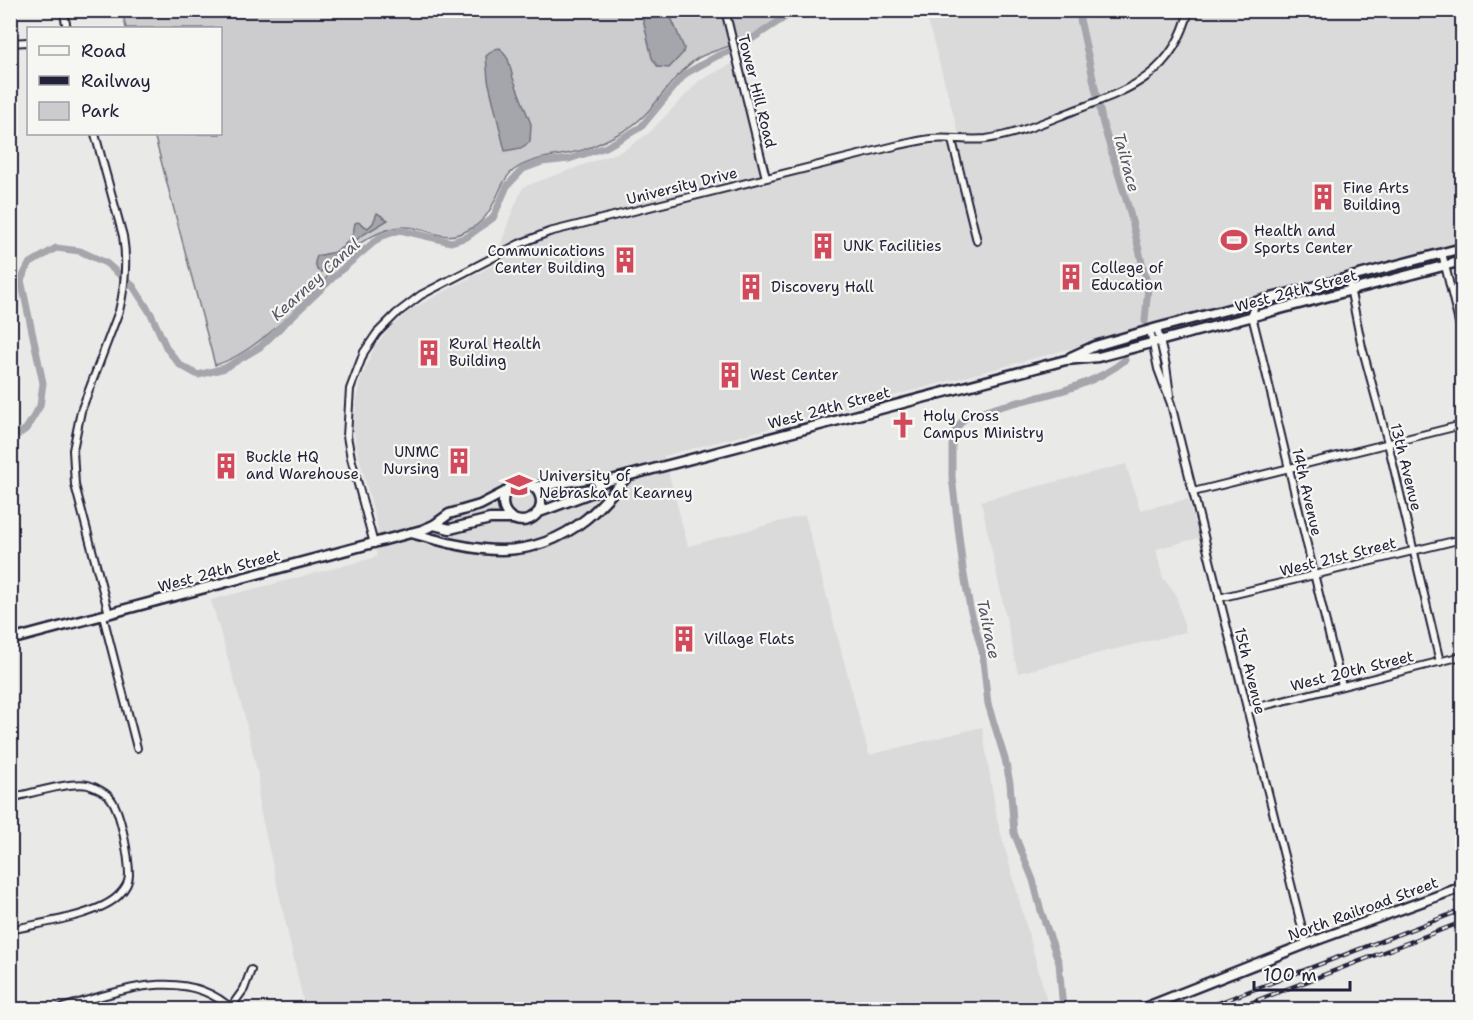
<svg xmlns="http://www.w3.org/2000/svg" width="1473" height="1020" font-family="'Shantell Sans',sans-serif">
  <rect width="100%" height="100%" fill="#e9e9e7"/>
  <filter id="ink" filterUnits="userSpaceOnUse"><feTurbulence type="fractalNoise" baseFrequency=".0167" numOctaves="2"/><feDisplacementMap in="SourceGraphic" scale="12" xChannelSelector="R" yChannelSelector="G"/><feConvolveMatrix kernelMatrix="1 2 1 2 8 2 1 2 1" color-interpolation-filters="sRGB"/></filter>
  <g filter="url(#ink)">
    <g fill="#dadada">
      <path d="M925,11H1462V242L995,369L664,456L688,546L805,515L869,755L982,727L997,819L1049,1009H305L259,805L258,775L244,714L211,600L377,557L374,544L378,528L356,446L353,426L359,384L366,367L374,348L388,330L410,310L494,265L510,217L523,187L624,150L649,133L699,81L735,62L764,183L912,147L961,142Z"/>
      <path d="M1126,464L1140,510L1188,499L1199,538L1156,549L1163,578L1176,595L1186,632L1018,673L981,501Z"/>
    </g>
    <path fill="#ccccce" stroke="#777784" stroke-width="1.5" d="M122,11H790C774,22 758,34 740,42C727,48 711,51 698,58C666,79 655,116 620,133C609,139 595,146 583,150C560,157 534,156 514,170C497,182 497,214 472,228C440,247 430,225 402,227C386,228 369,237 356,246C343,255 333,271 322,283C297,310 251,355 215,365L154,134H220V28H126Z"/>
    <g fill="#a5a5ac" stroke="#71717f" stroke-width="1.5">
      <path d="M641,11H667L670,15L684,48L683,53L669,68L658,67L652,58Z"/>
      <path d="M500,48L508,59L513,78L531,124L530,142L521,148L505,151L488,80L486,56L495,49Z"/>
      <path d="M377,213L388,220L361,236L321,272L317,270L315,262L317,256L335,252L343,247L353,234L355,223L358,222L368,228L373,223Z"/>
    </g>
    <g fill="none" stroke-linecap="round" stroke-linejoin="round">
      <g stroke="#a5a5ac" stroke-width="7">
        <path d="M1078,10L1103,124L1129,209L1148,287L1145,321"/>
        <path d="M10,440L26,429L40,406L43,383L21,280L29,264L56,248L80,251L106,263L133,286L151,314L167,349L180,365L198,375L225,368L260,347L340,271L380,237L400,230L451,242L467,237L493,218L507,186L523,169L542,162L569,159L606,147L641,127L685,74L717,56L738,48L796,10"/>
        <path d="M1063,1010L1059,963L1041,911L1033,880L1014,833L1010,783L1005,759L988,704L982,651L970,608L963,569L952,477V446L955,430L964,419L970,416C1021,397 1082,395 1125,360"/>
      </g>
      <g stroke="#22223b" stroke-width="10">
        <g id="minor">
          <path d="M63,10L67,28"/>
          <path d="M725,10L766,178"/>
          <path d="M10,43L28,42"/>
          <path d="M95,134L123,236C127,260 125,287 119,311L81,411L73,450L75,485L109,614"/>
          <path d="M952,140L977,241"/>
          <path d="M1442,253L1462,335"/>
          <path d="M1348,278L1362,347L1388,443L1440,662"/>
          <path d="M1255,303L1252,316C1283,439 1310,563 1342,686"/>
          <path d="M1157,328L1166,366L1170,395"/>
          <path d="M1150,330L1158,369L1171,404L1306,944"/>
          <path d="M1193,492L1462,425"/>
          <path d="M374,544L351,458L347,436L350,389L364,352L377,333L396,314L421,295L519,244L549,232L899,145C910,143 921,140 931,139C949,137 968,141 986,139C1014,135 1040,124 1065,114C1124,91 1172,79 1189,10"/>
          <path d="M1219,598L1462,539"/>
          <path d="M103,616L137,748"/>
          <path d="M1247,710L1462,656"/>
          <path d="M10,798C29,794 71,781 88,785C95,787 107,793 111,799C121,812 129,858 129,875C129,882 124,890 119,895C99,916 39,923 10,930"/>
          <path d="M231,1007L244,989L251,970"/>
          <path d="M55,1010C112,994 183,962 233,1010"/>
        </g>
      </g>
      <g stroke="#22223b" stroke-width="13">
        <g id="major">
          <path d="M1071,357L1095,346L1157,328L1462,248"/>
          <circle cx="522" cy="502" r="19"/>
          <path d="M533,487L593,478L600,483"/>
          <path d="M537,513L596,491L600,483L1066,360L1098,357L1462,261"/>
          <path d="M434,525L450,529L490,519H513"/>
          <path d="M411,533C476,551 528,565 586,519C601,507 614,490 628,476"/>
          <path d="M10,640L422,530L434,525L449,514L480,505L507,491"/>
          <path d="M1139,1010L1306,944L1462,887"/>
        </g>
      </g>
      <use href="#minor" stroke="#f6f6f2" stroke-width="6"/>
      <use href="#major" stroke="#f6f6f2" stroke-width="8"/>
      <g stroke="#22223b" stroke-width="4.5">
        <g id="rail">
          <path d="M1200,1010L1462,910"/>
          <path d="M1232,1010L1462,922"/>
        </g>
      </g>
      <use href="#rail" stroke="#f6f6f2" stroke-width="2" stroke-dasharray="7" stroke-linecap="butt"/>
    </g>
  </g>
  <defs>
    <g id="building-bare" transform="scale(2.07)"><path d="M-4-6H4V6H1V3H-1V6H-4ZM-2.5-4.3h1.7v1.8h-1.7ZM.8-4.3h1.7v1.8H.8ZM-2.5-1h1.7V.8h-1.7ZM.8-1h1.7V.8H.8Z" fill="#d1495b" stroke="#f6f6f2" stroke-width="2.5" paint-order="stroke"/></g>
    <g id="stadium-bare" transform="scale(2.07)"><path d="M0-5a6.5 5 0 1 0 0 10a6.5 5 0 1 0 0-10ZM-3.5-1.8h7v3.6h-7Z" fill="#d1495b" stroke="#f6f6f2" stroke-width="2.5" paint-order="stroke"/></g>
    <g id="church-bare" transform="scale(2.07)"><path d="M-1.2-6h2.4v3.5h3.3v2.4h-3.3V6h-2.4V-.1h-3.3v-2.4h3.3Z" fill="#d1495b" stroke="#f6f6f2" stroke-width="2.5" paint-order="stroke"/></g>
    <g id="university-bare" transform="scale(2.07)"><path d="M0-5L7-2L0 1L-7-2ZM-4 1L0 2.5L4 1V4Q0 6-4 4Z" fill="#d1495b" stroke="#f6f6f2" stroke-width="2.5" paint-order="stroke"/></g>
  </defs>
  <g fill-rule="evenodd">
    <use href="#building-bare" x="1323" y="197"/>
    <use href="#stadium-bare" x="1234" y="240"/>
    <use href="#building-bare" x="823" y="246"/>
    <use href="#building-bare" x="625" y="260"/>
    <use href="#building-bare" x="1071" y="277"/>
    <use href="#building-bare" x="751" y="287"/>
    <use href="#building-bare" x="429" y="353"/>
    <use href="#building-bare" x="730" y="375"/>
    <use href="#church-bare" x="903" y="425"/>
    <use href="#building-bare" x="459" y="461"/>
    <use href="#building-bare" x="226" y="466"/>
    <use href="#university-bare" x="519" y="485"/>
    <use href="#building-bare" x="684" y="639"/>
  </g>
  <g text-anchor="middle" stroke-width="4.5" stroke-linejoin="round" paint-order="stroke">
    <g font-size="15" fill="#22223b" stroke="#f6f6f2">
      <text transform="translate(757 91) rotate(76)" y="5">Tower Hill Road</text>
      <text transform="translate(682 186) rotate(-14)" y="5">University Drive</text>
      <text transform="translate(1296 291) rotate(-15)" y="5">West 24th Street</text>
      <text transform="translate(829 408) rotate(-15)" y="5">West 24th Street</text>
      <text transform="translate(1406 467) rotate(76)" y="5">13th Avenue</text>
      <text transform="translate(1307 492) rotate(77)" y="5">14th Avenue</text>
      <text transform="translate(1338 557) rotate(-14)" y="5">West 21st Street</text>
      <text transform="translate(219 571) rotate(-15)" y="5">West 24th Street</text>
      <text transform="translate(1250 671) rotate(76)" y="5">15th Avenue</text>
      <text transform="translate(1352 671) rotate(-14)" y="5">West 20th Street</text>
      <text transform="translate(1363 909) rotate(-20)" y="5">North Railroad Street</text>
    </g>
    <g font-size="15" fill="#22223b" stroke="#f6f6f2" text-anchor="start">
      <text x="1343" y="193">Fine Arts<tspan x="1343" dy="17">Building</tspan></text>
      <text x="1254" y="236">Health and<tspan x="1254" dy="17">Sports Center</tspan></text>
      <text x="843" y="251">UNK Facilities</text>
      <text x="605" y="256" text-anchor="end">Communications<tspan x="605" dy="17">Center Building</tspan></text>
      <text x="1091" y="273">College of<tspan x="1091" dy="17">Education</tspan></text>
      <text x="771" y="292">Discovery Hall</text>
      <text x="449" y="349">Rural Health<tspan x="449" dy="17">Building</tspan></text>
      <text x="750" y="380">West Center</text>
      <text x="923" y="421">Holy Cross<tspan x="923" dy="17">Campus Ministry</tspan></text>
      <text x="439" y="457" text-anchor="end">UNMC<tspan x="439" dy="17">Nursing</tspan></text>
      <text x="246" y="462">Buckle HQ<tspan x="246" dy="17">and Warehouse</tspan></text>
      <text x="539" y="481">University of<tspan x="539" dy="17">Nebraska at Kearney</tspan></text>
      <text x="704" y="644">Village Flats</text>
    </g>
    <g font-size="16" font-style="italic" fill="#565668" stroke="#f6f6f2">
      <text transform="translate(1127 162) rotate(75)" y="6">Tailrace</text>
      <text transform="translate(315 279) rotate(-42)" y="6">Kearney Canal</text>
      <text transform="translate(989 629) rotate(78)" y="6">Tailrace</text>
    </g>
  </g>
  <rect width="1473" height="1020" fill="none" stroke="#f6f6f2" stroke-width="36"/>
  <rect x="18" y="18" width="1437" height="984" fill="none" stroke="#22223b" stroke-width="2" filter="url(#ink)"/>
  <rect x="27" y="27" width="195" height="108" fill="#f6f6f2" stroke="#a1a1a9" stroke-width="1.5"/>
  <rect x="39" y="46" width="30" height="9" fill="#f6f6f2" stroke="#a1a1a9" stroke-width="1.5"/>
  <text x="81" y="57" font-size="18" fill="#22223b">Road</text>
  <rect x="39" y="76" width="30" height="9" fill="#22223b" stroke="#a1a1a9" stroke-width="1.5"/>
  <text x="81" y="87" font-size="18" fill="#22223b">Railway</text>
  <rect x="39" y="102" width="30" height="18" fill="#ccccce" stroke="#a1a1a9" stroke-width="1.5"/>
  <text x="81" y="117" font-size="18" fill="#22223b">Park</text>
  <path d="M1254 981v9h96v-9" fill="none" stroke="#22223b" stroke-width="3"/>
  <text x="1263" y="981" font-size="18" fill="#22223b" stroke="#f6f6f2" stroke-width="4.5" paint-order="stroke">100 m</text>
</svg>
